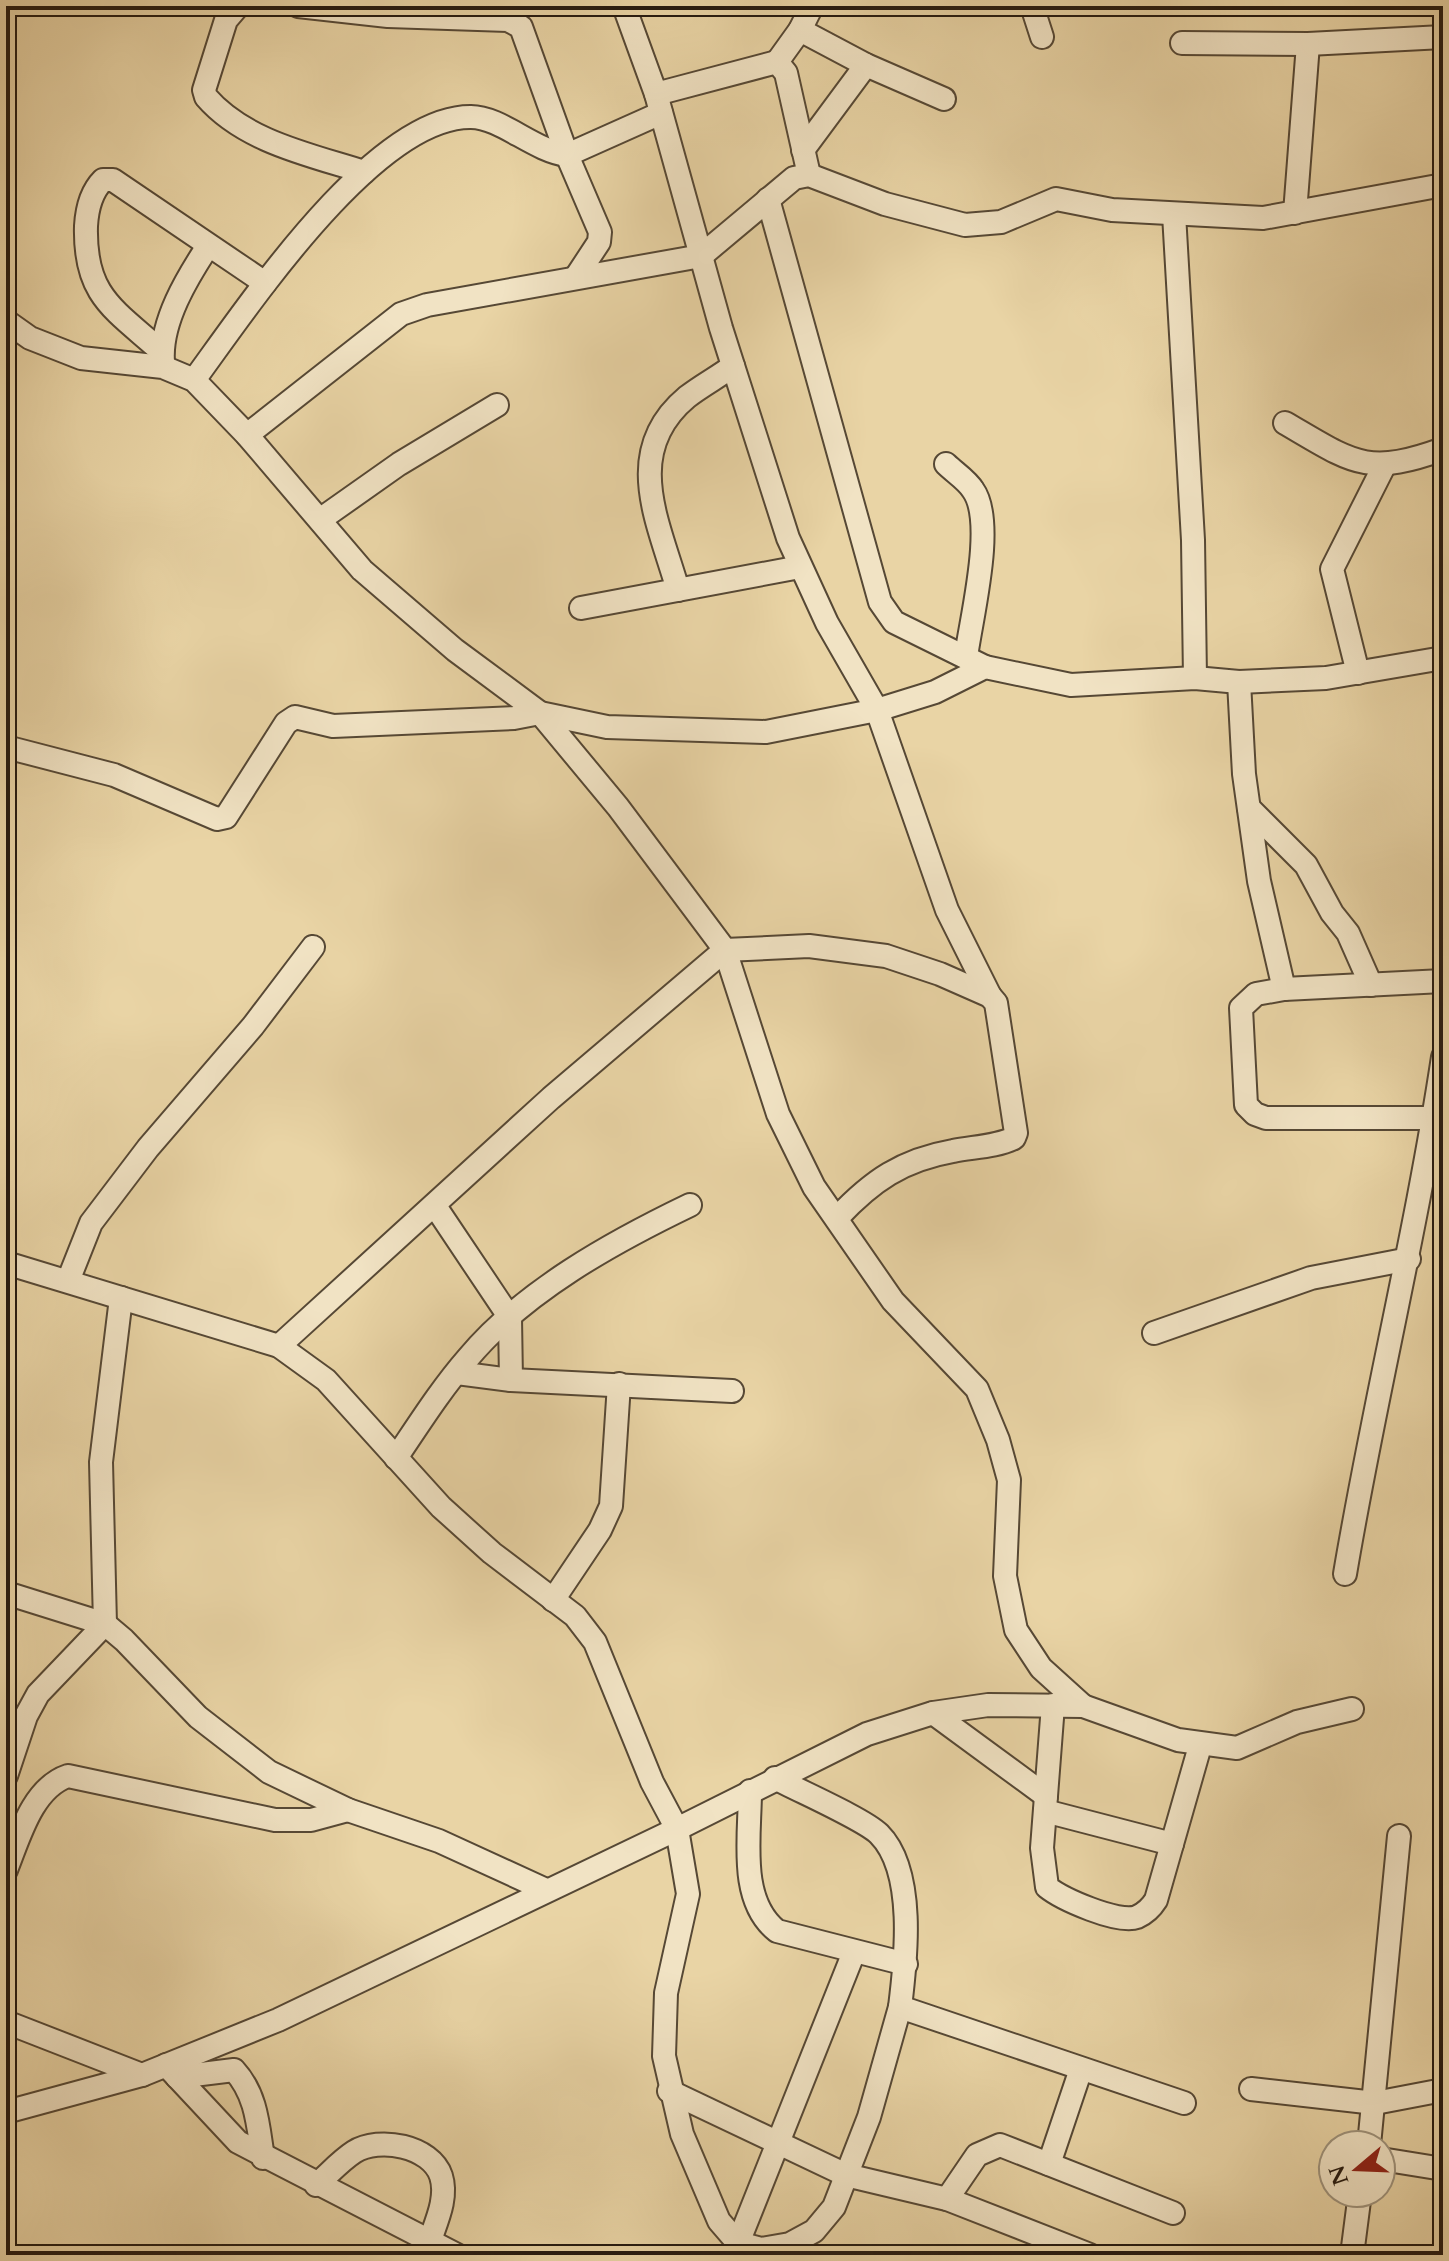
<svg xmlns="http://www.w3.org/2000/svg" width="1449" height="2261" font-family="Cardo,serif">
  <rect width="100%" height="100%" fill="#e9d4a5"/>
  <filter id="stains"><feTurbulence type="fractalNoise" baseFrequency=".0025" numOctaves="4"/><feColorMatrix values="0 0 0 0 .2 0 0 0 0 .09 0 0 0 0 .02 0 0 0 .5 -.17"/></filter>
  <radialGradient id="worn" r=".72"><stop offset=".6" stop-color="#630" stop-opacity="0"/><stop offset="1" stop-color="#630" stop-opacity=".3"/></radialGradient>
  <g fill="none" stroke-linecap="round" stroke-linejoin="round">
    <g stroke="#564835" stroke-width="26">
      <g id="minor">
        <path d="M238,6L226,20L204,90L206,97C245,142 311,155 364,172"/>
        <path d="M298,6L388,16L508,20L521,27L567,155L600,232L599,242L576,277"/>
        <path d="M624,6L656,94L721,328L788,538L827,623L877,710L947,910L990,996"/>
        <path d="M1032,6L1042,37"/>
        <path d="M800,30L866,65L944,99"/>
        <path d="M1182,43L1308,44L1443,37"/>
        <path d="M777,62L800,30L812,6"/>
        <path d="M656,94L777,62L786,73L809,175"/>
        <path d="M803,150L866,65"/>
        <path d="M768,199L880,602L894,622L985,667"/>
        <path d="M1295,213L1308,44"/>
        <path d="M1174,214L1193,540L1195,678"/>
        <path d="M6,321L30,338L81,358L163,367L194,380L247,435L362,570L455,650L540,713L618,807L725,950L778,1114L814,1187L893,1301L977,1389L998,1440L1009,1480L1005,1576L1016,1630L1041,1668L1083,1706"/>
        <path d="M162,352C114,309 84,296 86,226C87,209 91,192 103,180H113L265,283"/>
        <path d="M163,362C160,322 187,278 208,246"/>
        <path d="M194,380C247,308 374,116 471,117C501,117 534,151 567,155L661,113"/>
        <path d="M1285,423C1352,462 1366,477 1443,449"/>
        <path d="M247,435L401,314L427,305L701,256L794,178L809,175L885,204L965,225L1001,222L1056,199L1112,210L1263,218L1443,185"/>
        <path d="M946,464C954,472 967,480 973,490C996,522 971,618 966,657"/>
        <path d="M321,519L399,464L497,405"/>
        <path d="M678,590C659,523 621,452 687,397C701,386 718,377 733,366"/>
        <path d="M581,608L800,567"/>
        <path d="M1358,673L1332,569L1384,466"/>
        <path d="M1239,682L1244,774L1259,881L1284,989"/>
        <path d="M6,747L114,775L217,819L226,817L286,723L295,717L333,726L514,718L540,713L607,727L766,732L877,710L935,692L985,667L1071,685L1195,678L1239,682L1326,678L1443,658"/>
        <path d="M1249,808L1306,865L1332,913L1348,933L1371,985"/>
        <path d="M1443,981L1284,989L1256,994L1241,1008L1246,1105L1255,1114L1266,1118H1434L1443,1122"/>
        <path d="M435,1206L510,1318L511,1380"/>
        <path d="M6,1263L279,1346L326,1380L441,1507L492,1553L575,1616L595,1642L652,1782L677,1829L688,1894L666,1993L664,2056L682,2134L719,2221L738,2243L761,2249L790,2244L814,2231L834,2207L869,2117L900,2007"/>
        <path d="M68,1281L91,1223L148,1148L253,1026L313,947"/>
        <path d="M1154,1333L1311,1278L1409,1259"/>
        <path d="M279,1346L551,1098L725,950L809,946L886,956L940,974L990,996L996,1003L1016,1133L1014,1138C996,1147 972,1147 953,1151C902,1160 872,1181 838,1217"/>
        <path d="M457,1373L511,1380L732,1391"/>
        <path d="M396,1458C419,1424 441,1389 468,1358C524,1291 613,1242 690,1205"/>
        <path d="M1345,1574C1374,1401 1417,1230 1443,1057"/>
        <path d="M6,1593L105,1624L124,1640L198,1717L269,1772L348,1810L439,1841L546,1890"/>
        <path d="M553,1600L600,1530L611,1506L619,1384"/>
        <path d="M1053,1705L1042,1848L1047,1887C1062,1899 1118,1924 1137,1917C1146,1913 1151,1908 1156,1900L1200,1746"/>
        <path d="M933,1713L1046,1796"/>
        <path d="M6,1776L26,1716L38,1694L105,1624L101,1462L121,1298"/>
        <path d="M775,1778C797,1790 864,1819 879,1834C916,1871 906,1959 900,2007L1184,2103"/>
        <path d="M750,1791C750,1836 738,1900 777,1931L906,1964"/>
        <path d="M1045,1811L1172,1844"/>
        <path d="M6,1870C19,1838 32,1788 68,1776L275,1820H311L348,1810"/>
        <path d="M6,2022L142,2075"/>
        <path d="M166,2065L238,2142L457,2255"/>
        <path d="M177,2077L234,2070C257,2095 258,2126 263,2158"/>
        <path d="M1251,2089L1375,2103L1443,2090"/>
        <path d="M669,2091L846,2175L947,2199L1090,2255"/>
        <path d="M6,2112L142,2075L278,2020L677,1829L867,1734L933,1713L988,1705L1083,1706L1178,1740L1237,1748L1297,1722L1352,1709"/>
        <path d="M1369,2145L1399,1836"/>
        <path d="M1381,2159L1443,2169"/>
        <path d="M1049,2164L1081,2069"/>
        <path d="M316,2185C328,2175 340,2161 354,2152C379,2136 431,2146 441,2176C448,2198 436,2222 429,2243"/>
        <path d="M947,2199L977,2155L1000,2145L1173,2213"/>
        <path d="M738,2243L854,1952"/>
        <path d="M1352,2255L1360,2193"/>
      </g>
    </g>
    <use href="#minor" stroke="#f1e3c4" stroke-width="22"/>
  </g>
  <rect width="1449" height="2261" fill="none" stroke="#e9d4a5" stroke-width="32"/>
  <rect x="8" y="8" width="1433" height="2245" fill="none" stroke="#251a10" stroke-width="4"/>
  <rect x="16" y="16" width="1417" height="2229" fill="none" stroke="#251a10" stroke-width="2"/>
  <g transform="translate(1357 2169) rotate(251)"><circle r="38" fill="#f1e3c4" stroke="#9f937c" stroke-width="2"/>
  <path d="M0-6L14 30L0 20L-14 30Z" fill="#8f2418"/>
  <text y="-12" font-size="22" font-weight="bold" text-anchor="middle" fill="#251a10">N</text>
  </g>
  <rect width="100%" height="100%" filter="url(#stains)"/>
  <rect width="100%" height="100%" fill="url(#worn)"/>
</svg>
